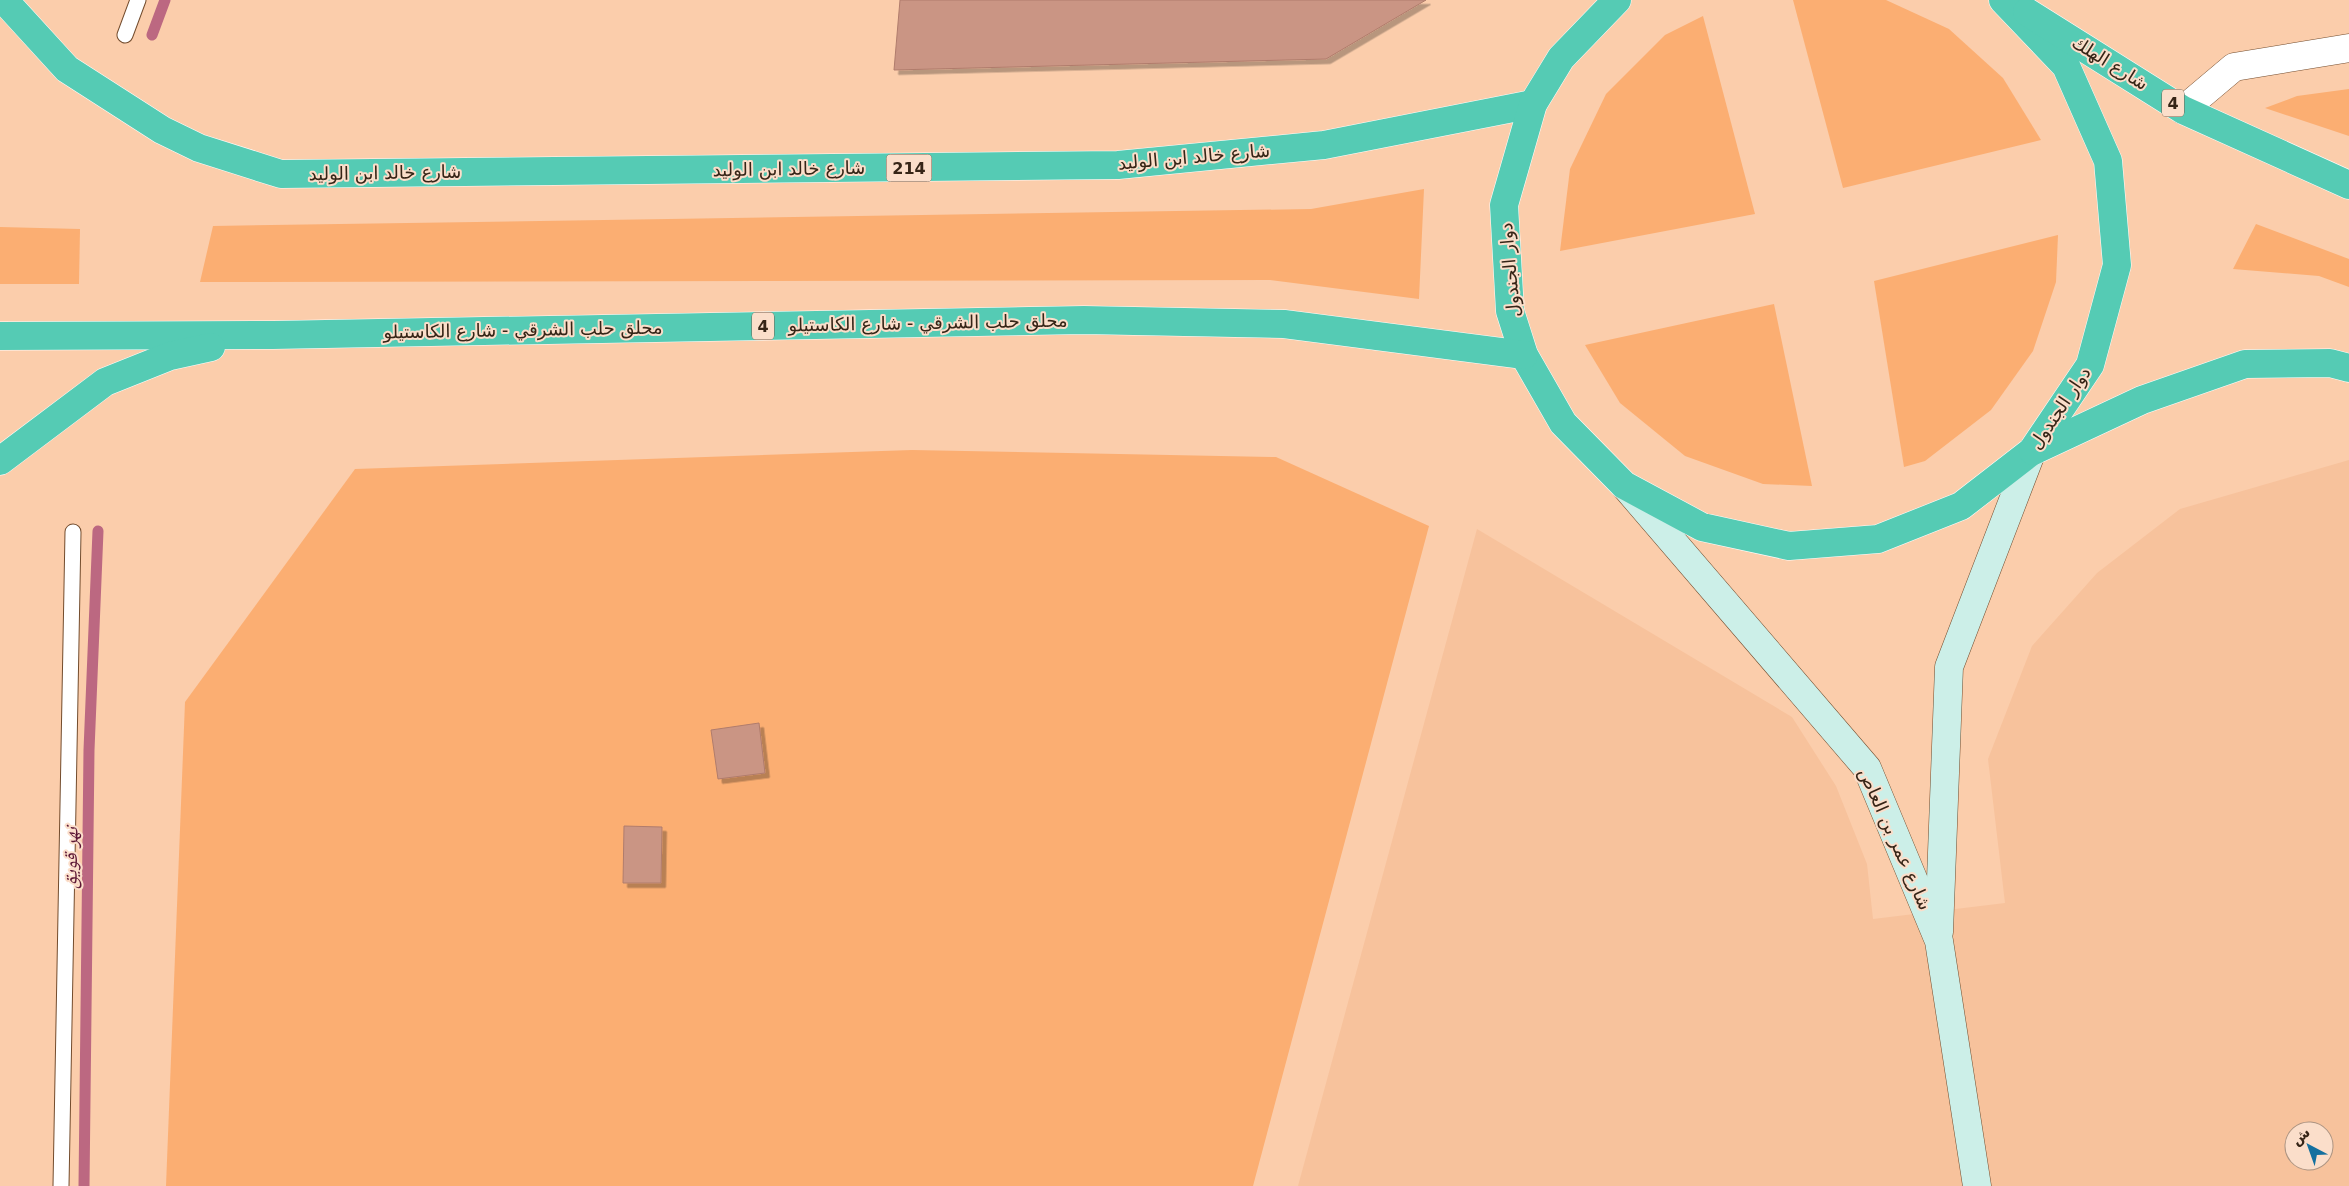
<svg xmlns="http://www.w3.org/2000/svg" width="2349" height="1186" font-family="'DejaVu Sans','Noto Naskh Arabic',sans-serif">
  <defs>
    <filter id="shadow"><feDropShadow dx="4.5" dy="4.5" stdDeviation="0" flood-color="#0004"/></filter>
  </defs>
  <rect width="100%" height="100%" fill="#fbcdab"/>
  <path fill="#f7c29c" fill-rule="evenodd" d="M2349,460V1186H1298L1477,529L1792,717L1836,786L1867,864L1873,919L2005,903L1988,759L2032,646L2097,573L2180,509ZM2294,1131H2324V1161H2294Z"/>
  <g fill="#fbae72">
    <path d="M1793,0H1886L1949,29L2003,78L2041,140L1843,188Z"/>
    <path d="M1703,16L1755,214L1560,251L1570,169L1606,94L1665,35Z"/>
    <path d="M2349,89V136L2265,108L2297,96Z"/>
    <path d="M1424,189L1419,299L1270,280L200,282L213,226L1311,209Z"/>
    <path d="M2256,224L2349,259V287L2319,276L2233,269Z"/>
    <path d="M0,227L80,229L79,284H0Z"/>
    <path d="M2058,235L2056,282L2033,351L1991,410L1925,461L1904,467L1874,281Z"/>
    <path d="M1774,304L1812,486L1763,484L1685,456L1620,403L1585,345Z"/>
    <path d="M912,450L1276,457L1429,526L1253,1186H166L185,702L355,469Z"/>
  </g>
  <g fill="none" stroke-linecap="round" stroke-linejoin="round">
    <g stroke="#bc6881" stroke-width="11">
      <path d="M152,35L165,0"/>
      <path d="M84,1186L89,750L98,531"/>
    </g>
  </g>
  <g fill="#ca9584" stroke="#b07c6c" filter="url(#shadow)">
    <path d="M900,0H1426L1326,59L894,70Z"/>
    <path d="M759,723L765,773L718,779L711,730Z"/>
    <path d="M624,826L662,827L661,883H623Z"/>
  </g>
  <g fill="none" stroke-linecap="round" stroke-linejoin="round">
    <g stroke="#734c2d" stroke-width="17">
      <g id="lane">
        <path d="M125,35L138,0"/>
        <path d="M61,1186L73,532"/>
      </g>
    </g>
    <g stroke="#734c2d" stroke-width="29">
      <path id="street" d="M2183,110L2234,67L2349,48"/>
    </g>
    <g stroke="#734c2d" stroke-width="29">
      <g id="secondary">
        <path d="M1625,486L1867,768L1939,941L1977,1186"/>
        <path d="M1939,932L1949,667L2032,451"/>
      </g>
    </g>
    <g stroke="#fff" stroke-width="29">
      <g id="highway">
        <path d="M4,0L67,69L162,130L199,148L281,174L1118,165L1324,145L1533,104"/>
        <path d="M1617,0L1561,58L1533,104L1504,205L1510,311L1524,355L1563,423L1624,485L1702,527L1789,546L1878,539L1961,506L2032,451L2090,365L2117,265L2108,161L2066,66L2003,0"/>
        <path d="M2027,12L2183,110L2349,185"/>
        <path d="M0,336L273,335L1084,320L1284,324L1524,355"/>
        <path d="M2033,451L2142,400L2245,364L2330,363L2349,368"/>
        <path d="M0,461L105,382L170,356L211,347"/>
      </g>
    </g>
    <use href="#lane" stroke="#fff" stroke-width="15"/>
    <use href="#street" stroke="#fff" stroke-width="28"/>
    <use href="#secondary" stroke="#ccefe8" stroke-width="28"/>
    <use href="#highway" stroke="#55cbb4" stroke-width="28"/>
  </g>
  <g text-anchor="middle" stroke-width="4" stroke-linejoin="round" paint-order="stroke">
    <g fill="#fbdeca" stroke="#715c4d" stroke-width="1">
      <rect x="2162" y="89.5" width="22" height="27" rx="4"/>
      <rect x="886.5" y="154.5" width="45" height="27" rx="4"/>
      <rect x="752" y="312.5" width="22" height="27" rx="4"/>
    </g>
    <g font-size="16" font-weight="bold" fill="#362517">
      <text x="2173" y="109">4</text>
      <text x="909" y="174">214</text>
      <text x="763" y="332">4</text>
    </g>
    <g font-size="18" fill="#362517" stroke="#fbdeca">
      <text transform="translate(2110 63) rotate(32)" y="6">شارع الهلك</text>
      <text transform="translate(1194 157) rotate(-5)" y="6">شارع خالد ابن الوليد</text>
      <text transform="translate(789 169) rotate(-1)" y="6">شارع خالد ابن الوليد</text>
      <text transform="translate(385 173) rotate(-1)" y="6">شارع خالد ابن الوليد</text>
      <text transform="translate(1510 270) rotate(-95)" y="6">دوار الجندول</text>
      <text transform="translate(928 323) rotate(-1)" y="6">محلق حلب الشرقي - شارع الكاستيلو</text>
      <text transform="translate(523 330) rotate(-1)" y="6">محلق حلب الشرقي - شارع الكاستيلو</text>
      <text transform="translate(2060 408) rotate(-56)" y="6">دوار الجندول</text>
      <text transform="translate(1895 839) rotate(66)" y="6">شارع عمر بن العاص</text>
    </g>
    <g font-size="19" font-style="italic" fill="#5b1634" stroke="#fbdeca">
      <text transform="translate(70 858) rotate(-89)" y="7">نهر قويق</text>
    </g>
  </g>
  <g transform="translate(2309 1146) rotate(319)"><circle r="24" fill="#fbdeca" stroke="#ac9482"/>
  <path d="M0-4L9 19L0 12L-9 19Z" fill="#14709f"/>
  <text y="-8" font-size="14" font-weight="bold" text-anchor="middle" fill="#362517">ش</text>
  </g>
</svg>
